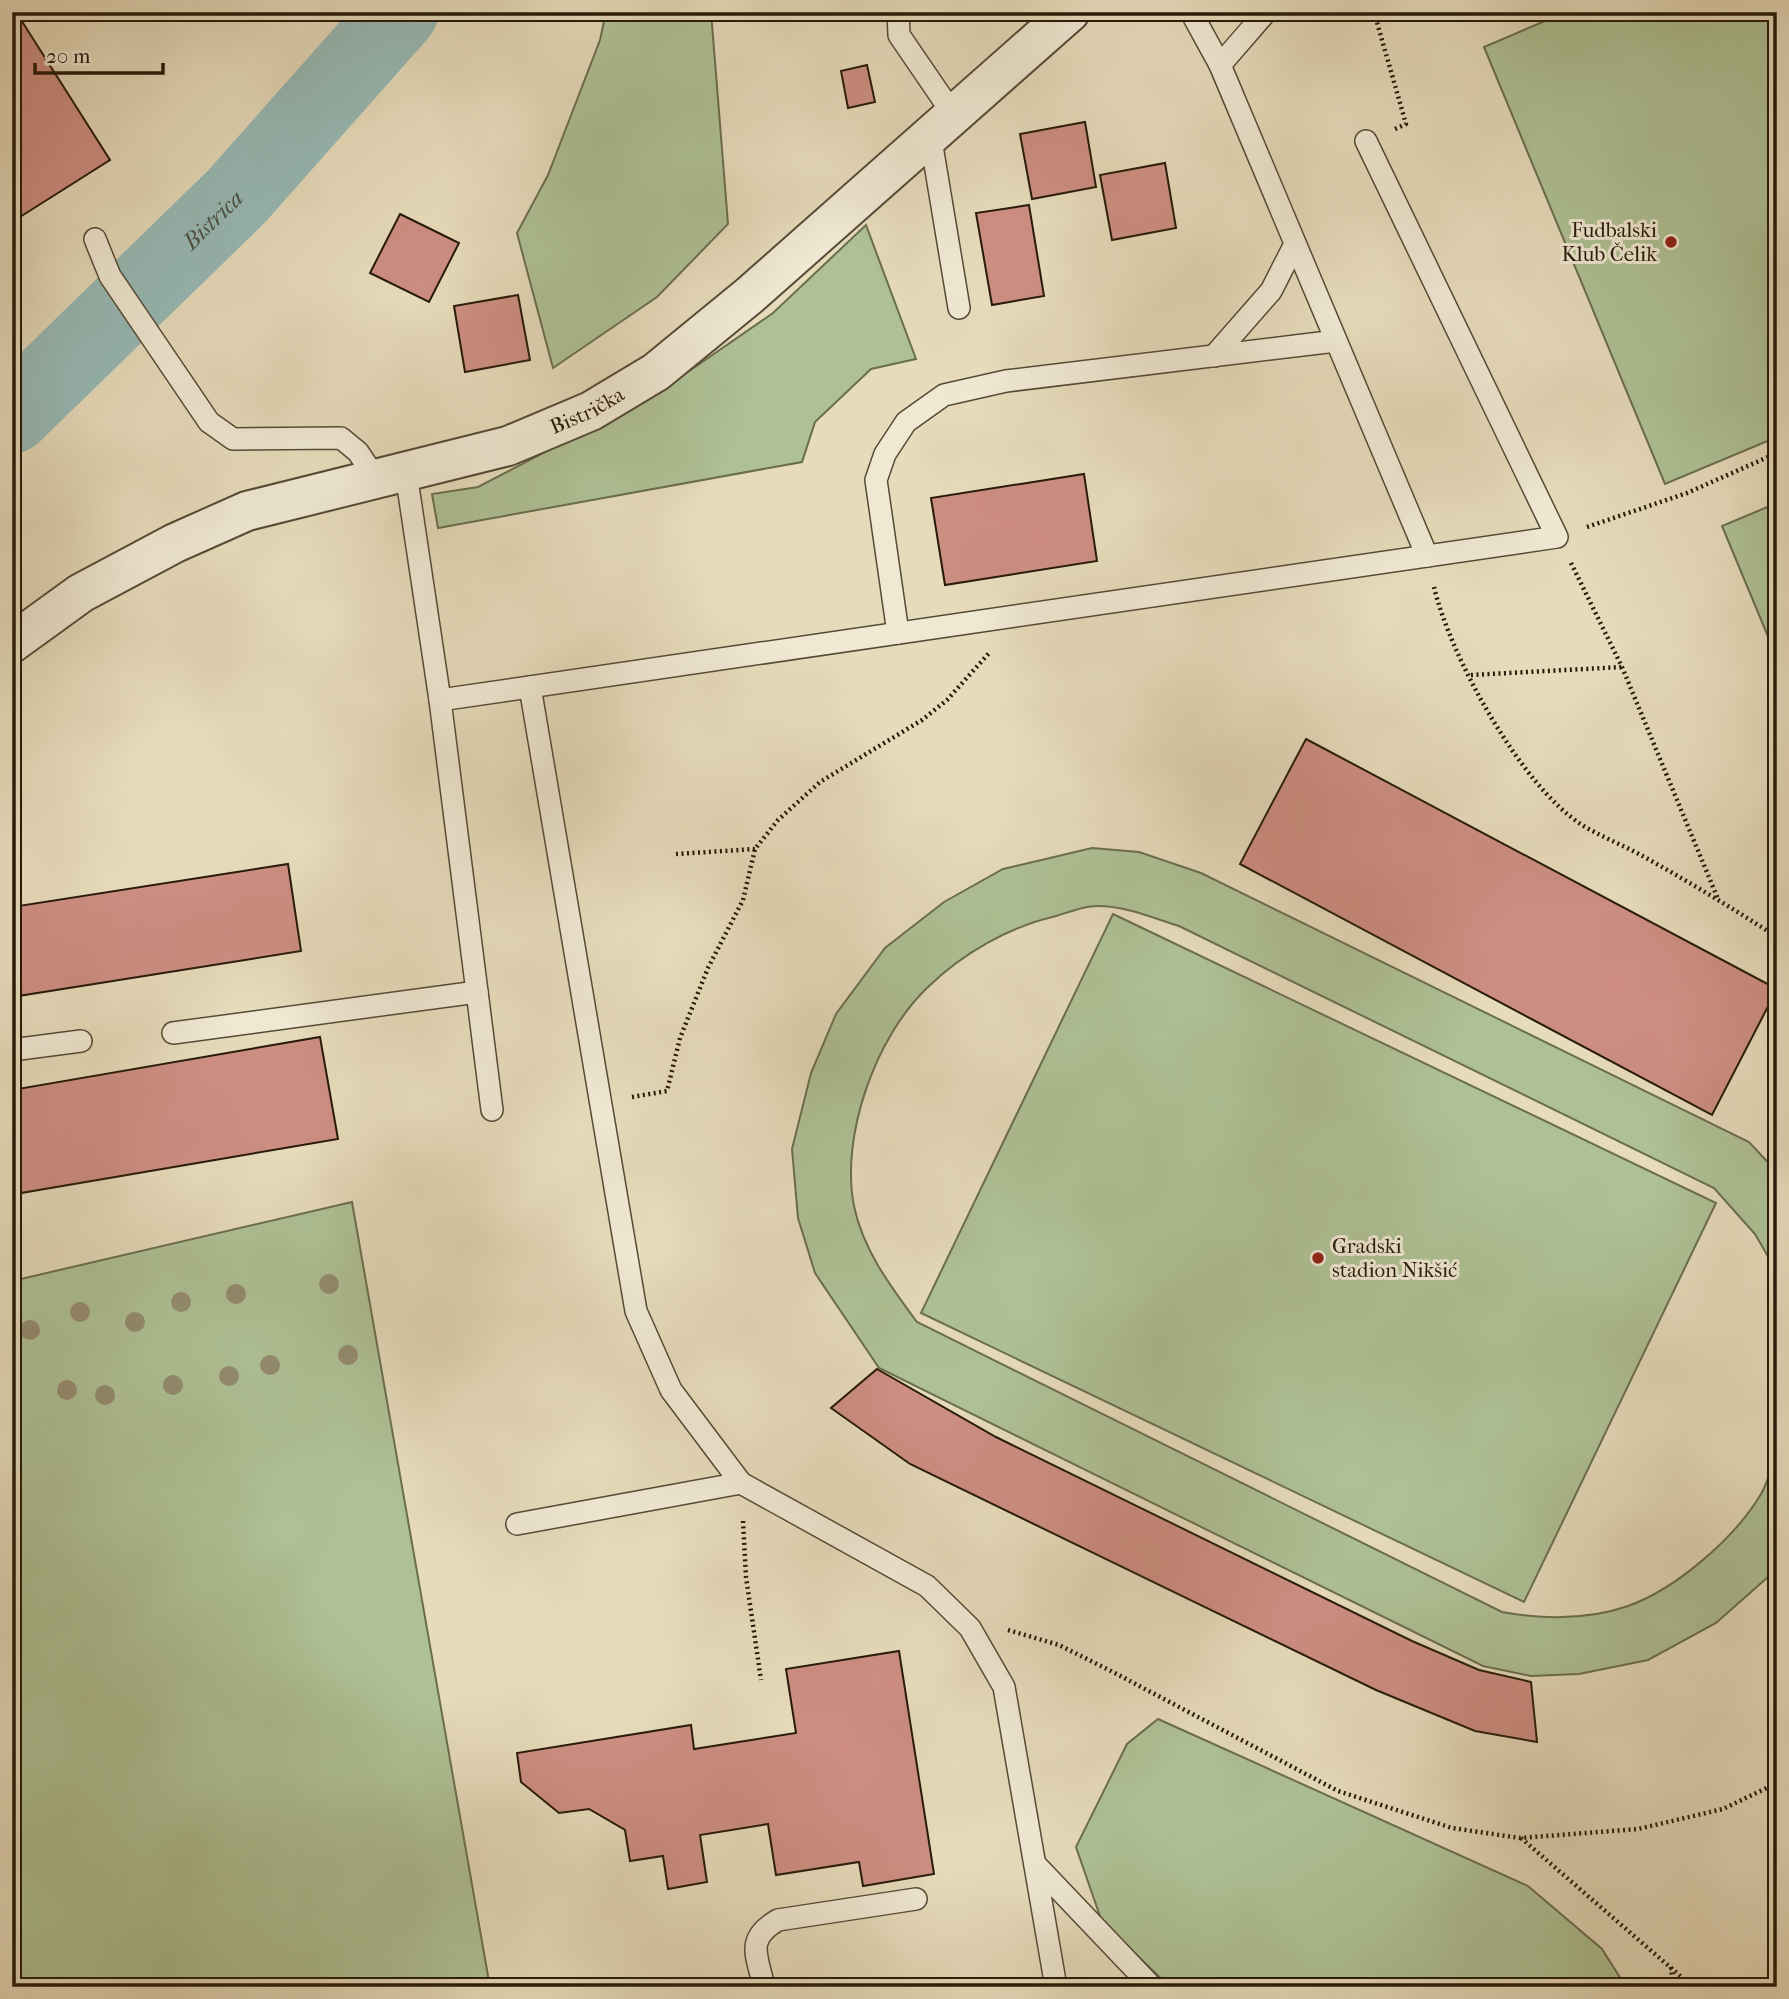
<svg xmlns="http://www.w3.org/2000/svg" width="1789" height="1999" font-family="'IM FELL French Canon',serif">
  <rect width="100%" height="100%" fill="#e6dbbb"/>
  <filter id="stains"><feTurbulence type="fractalNoise" baseFrequency=".00286" numOctaves="4"/><feColorMatrix values="0 0 0 0 .2 0 0 0 0 .09 0 0 0 0 .02 0 0 0 .5 -.17"/></filter>
  <radialGradient id="worn" r=".72"><stop offset=".6" stop-color="#630" stop-opacity="0"/><stop offset="1" stop-color="#630" stop-opacity=".3"/></radialGradient>
  <g fill="#aec195" stroke="#6a6e4f" stroke-width="2">
    <path d="M606,12H711L728,224L657,297L553,368L517,233L548,175L600,40Z"/>
    <path d="M1566,12H1777V437L1665,484L1484,47Z"/>
    <path d="M866,225L916,359L871,369L815,422L802,462L438,528L432,494L478,487L656,394L773,313Z"/>
    <path d="M1777,503V658L1722,526Z"/>
    <path d="M1092,848L1139,852L1201,873L1749,1142L1777,1172V1272L1755,1234L1714,1188L1179,926C1153,918 1126,906 1097,906C1084,906 1069,912 1056,916C1009,927 963,953 928,987C876,1036 840,1136 854,1206C863,1250 891,1287 917,1322L1502,1612C1542,1619 1588,1620 1628,1606C1676,1589 1735,1538 1761,1494C1769,1481 1772,1464 1777,1449V1569L1716,1623L1648,1660L1579,1674L1531,1676L1483,1666L879,1368L815,1273L798,1218L792,1149L811,1073L836,1014L885,948L944,902L1003,869Z"/>
    <path d="M1113,914L1716,1203L1524,1602L921,1313Z"/>
    <path d="M352,1202L490,1987H12V1281Z"/>
    <path d="M1158,1719L1528,1886L1602,1949L1626,1987H1170L1102,1922L1076,1847L1127,1744Z"/>
  </g>
  <g fill="none" stroke-linecap="round" stroke-linejoin="round">
    <path stroke="#97bab6" stroke-width="77" id="s1" d="M12,415L237,196L400,12"/>
  </g>
  <g fill="#cd8e82" stroke="#261a09" stroke-width="2">
    <path d="M12,12H16L110,160L12,222Z"/>
    <path d="M867,65L875,102L848,108L841,71Z"/>
    <path d="M1085,122L1096,187L1032,199L1020,134Z"/>
    <path d="M1165,163L1176,228L1112,240L1100,175Z"/>
    <path d="M1029,205L1044,296L992,305L976,213Z"/>
    <path d="M400,214L459,243L429,302L370,273Z"/>
    <path d="M518,295L530,360L465,372L454,306Z"/>
    <path d="M1084,474L1097,561L945,585L931,498Z"/>
    <path d="M1306,739L1777,989L1712,1115L1240,864Z"/>
    <path d="M288,864L301,951L12,997V907Z"/>
    <path d="M320,1037L338,1139L21,1193L12,1143V1090Z"/>
    <path d="M877,1369L996,1437L1412,1641L1479,1670L1531,1682L1537,1742L1475,1731L1376,1690L910,1464L831,1408Z"/>
    <path d="M899,1651L934,1874L863,1886L859,1862L776,1875L768,1824L700,1835L707,1882L668,1889L663,1856L630,1861L625,1830L589,1809L559,1813L521,1782L517,1753L691,1725L694,1749L796,1733L786,1669Z"/>
  </g>
  <g fill="none" stroke-linecap="round" stroke-linejoin="round">
    <g stroke="#564a36" stroke-width="24">
      <g id="lane">
        <path d="M898,12L899,35L953,114"/>
        <path d="M1191,12L1220,65L1427,556"/>
        <path d="M1220,65L1266,12"/>
        <path d="M930,134L959,308"/>
        <path d="M95,239L110,276L209,422L233,439L341,438L358,452L376,479"/>
        <path d="M1214,356L1271,291L1295,244"/>
        <path d="M406,473L440,700L492,1110"/>
        <path d="M898,633L876,480L885,454L906,422L944,395L1006,381L1336,341"/>
        <path d="M530,687L636,1311L671,1390L741,1483L927,1586L970,1628L1004,1687L1056,1987"/>
        <path d="M440,700L1557,537L1366,141"/>
        <path d="M173,1033L477,992"/>
        <path d="M12,1050L81,1041"/>
        <path d="M517,1524L741,1483"/>
        <path d="M1035,1864L1152,1987"/>
        <path d="M764,1987C757,1955 745,1939 778,1920L916,1899"/>
      </g>
    </g>
    <g stroke="#564a36" stroke-width="42">
      <g id="street">
        <path id="s2" d="M12,643L81,593L175,543L247,511L508,446L591,411L656,372L750,295L1070,12"/>
      </g>
    </g>
    <g stroke="#261a09" stroke-width="4.5" stroke-dasharray="2 3.5" stroke-linecap="butt">
      <path d="M1374,12L1406,124L1395,129"/>
      <path d="M1587,527L1687,493L1777,453"/>
      <path d="M1571,563L1622,667L1718,899"/>
      <path d="M1434,587C1450,656 1521,786 1582,825C1600,836 1620,844 1639,854C1686,880 1732,908 1777,937"/>
      <path d="M1471,675L1622,667"/>
      <path d="M676,854L755,849"/>
      <path d="M632,1097L667,1091L680,1038L708,968L743,900L755,849L778,820L820,782L922,720L947,700L990,652"/>
      <path d="M743,1521L746,1577L761,1680"/>
      <path d="M1008,1630L1059,1645L1111,1671L1338,1791L1452,1828L1520,1838L1638,1829L1723,1809L1777,1783"/>
      <path d="M1521,1838L1693,1987"/>
      <path d="M1671,1967L1673,1987"/>
    </g>
    <use href="#lane" stroke="#efe8d3" stroke-width="21"/>
    <use href="#street" stroke="#efe8d3" stroke-width="38"/>
  </g>
  <g fill="#938c70">
    <circle cx="329" cy="1284" r="10"/>
    <circle cx="236" cy="1294" r="10"/>
    <circle cx="181" cy="1302" r="10"/>
    <circle cx="80" cy="1312" r="10"/>
    <circle cx="135" cy="1322" r="10"/>
    <circle cx="30" cy="1330" r="10"/>
    <circle cx="348" cy="1355" r="10"/>
    <circle cx="270" cy="1365" r="10"/>
    <circle cx="229" cy="1376" r="10"/>
    <circle cx="173" cy="1385" r="10"/>
    <circle cx="67" cy="1390" r="10"/>
    <circle cx="105" cy="1395" r="10"/>
  </g>
  <g fill="#8f2418" stroke="#efe8d3" stroke-width="2.5">
    <circle cx="1671" cy="242" r="7"/>
    <circle cx="1318" cy="1258" r="7"/>
  </g>
  <g text-anchor="middle" stroke-width="6" stroke-linejoin="round" paint-order="stroke">
    <g font-size="21" fill="#261a09" stroke="#efe8d3" text-anchor="end">
      <text x="1657" y="237">Fudbalski<tspan x="1657" dy="24">Klub Čelik</tspan></text>
      <text x="1332" y="1253" text-anchor="start">Gradski<tspan x="1332" dy="24">stadion Nikšić</tspan></text>
    </g>
    <g font-size="21" fill="#261a09" stroke="#efe8d3">
      <text dy="7" stroke="none"><textPath href="#s2" startOffset="626">Bistrička</textPath></text>
    </g>
    <g font-size="23" font-style="italic" fill="#4e5246" stroke="#efe8d3">
      <text dy="8" stroke="none"><textPath href="#s1" startOffset="280">Bistrica</textPath></text>
    </g>
  </g>
  <rect width="1789" height="1999" fill="none" stroke="#e6dbbb" stroke-width="42"/>
  <rect x="14" y="14" width="1761" height="1971" fill="none" stroke="#261a09" stroke-width="3.5"/>
  <rect x="21" y="21" width="1747" height="1957" fill="none" stroke="#261a09" stroke-width="2"/>
  <path d="M35 63v10h128v-10" fill="none" stroke="#261a09" stroke-width="3.5"/>
  <text x="46" y="63" font-size="21" fill="#261a09" stroke="#efe8d3" stroke-width="5" paint-order="stroke">20 m</text>
  <rect width="100%" height="100%" filter="url(#stains)"/>
  <rect width="100%" height="100%" fill="url(#worn)"/>
</svg>
